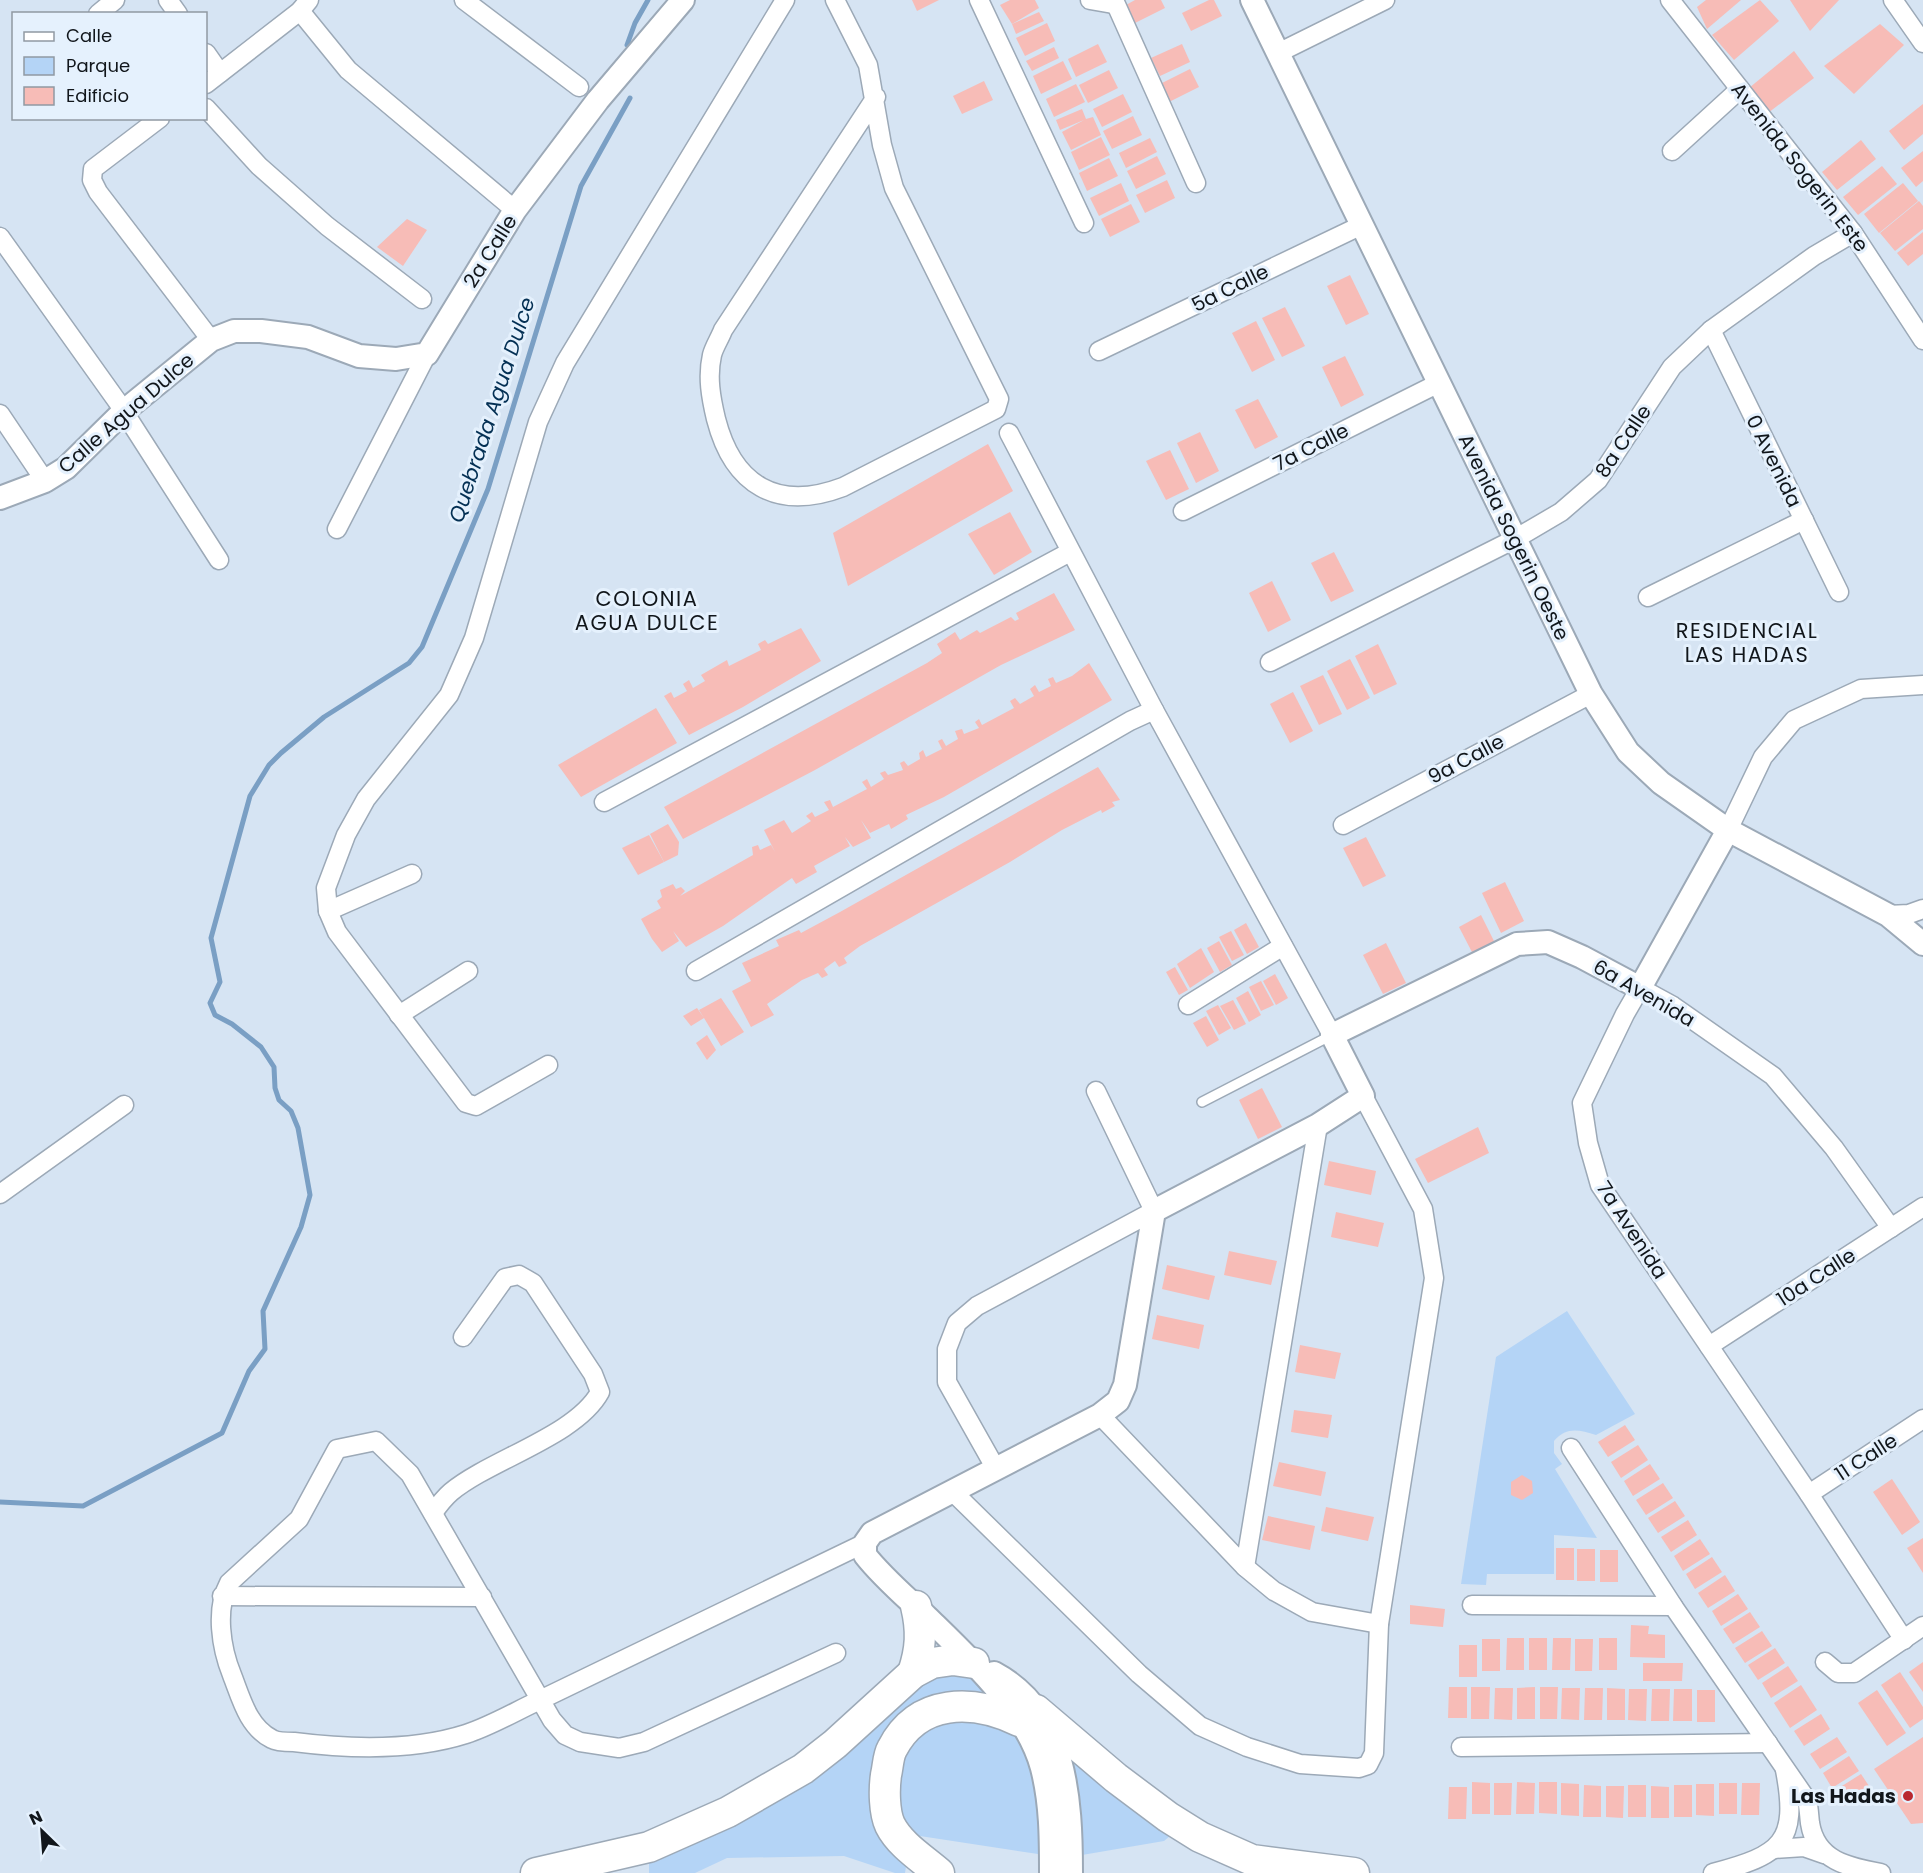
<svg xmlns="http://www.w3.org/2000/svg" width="1923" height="1873" font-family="Poppins,sans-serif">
  <rect width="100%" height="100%" fill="#d6e4f3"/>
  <g fill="#b4d4f6">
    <path d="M1567,1311L1635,1414L1596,1435C1579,1430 1567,1426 1554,1441V1453L1562,1464L1555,1469L1597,1538L1554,1535V1574H1487L1486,1585L1461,1584L1496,1357Z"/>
    <path d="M953,1660L1182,1826L1164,1841L1082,1855L1038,1854L920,1836L909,1848L905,1873H895L844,1856L727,1858L695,1873H649V1847Z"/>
  </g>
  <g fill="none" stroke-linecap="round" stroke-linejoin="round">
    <g stroke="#7a9fc4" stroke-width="5">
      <path d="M627,45L635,23L648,0"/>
      <path d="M0,1502L83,1506L222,1433L249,1371L265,1349L263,1311L301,1227L310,1195L298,1128L291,1111L279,1100L275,1088L274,1067L261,1047L232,1024L215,1015L210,1003L220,982L211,938L250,796L269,765L281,753L324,717L409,663L422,647L488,489L581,186L630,98"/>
    </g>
  </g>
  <g fill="#f7bcb7">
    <path d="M912,0H939L917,11Z"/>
    <path d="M1010,0H1035L1039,8L1012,24L1000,5Z"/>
    <path d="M1135,0H1161L1165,8L1135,23L1126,5Z"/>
    <path d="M1209,0H1214L1222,16L1191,31L1182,13Z"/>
    <path d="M1706,0H1741L1707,29L1697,7Z"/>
    <path d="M1760,0L1779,21L1734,60L1712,35Z"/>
    <path d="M1790,0H1839L1810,31Z"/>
    <path d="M1039,12L1044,21L1016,34L1012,24Z"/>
    <path d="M1047,23L1055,41L1025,56L1016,38Z"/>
    <path d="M1880,24L1904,45L1854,94L1824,66Z"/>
    <path d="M1098,44L1107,62L1076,77L1068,59Z"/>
    <path d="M1182,44L1190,62L1160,76L1151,58Z"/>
    <path d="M1054,47L1059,58L1032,71L1026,61Z"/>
    <path d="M1794,51L1814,78L1768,113L1749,88Z"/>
    <path d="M1063,61L1072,79L1041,94L1033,76Z"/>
    <path d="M1190,69L1199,87L1169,102L1160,84Z"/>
    <path d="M1109,70L1118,88L1088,103L1079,85Z"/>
    <path d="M984,81L993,100L962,114L953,96Z"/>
    <path d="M1076,84L1085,102L1054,117L1046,99Z"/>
    <path d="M1123,94L1132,112L1102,127L1093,109Z"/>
    <path d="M1923,104V134L1904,150L1889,131Z"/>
    <path d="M1082,109L1086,119L1093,117L1101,135L1071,150L1062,132L1084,120L1060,130L1056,120Z"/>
    <path d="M1133,116L1142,135L1112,149L1103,131Z"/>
    <path d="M1101,137L1110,155L1079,170L1071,152Z"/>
    <path d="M1150,138L1157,152L1126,168L1119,153Z"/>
    <path d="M1861,140L1876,159L1837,190L1822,172Z"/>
    <path d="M1923,151V181L1916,187L1901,168Z"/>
    <path d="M1157,156L1166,174L1136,189L1127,171Z"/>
    <path d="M1109,158L1118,176L1087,191L1079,173Z"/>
    <path d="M1882,166L1897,184L1858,215L1843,197Z"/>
    <path d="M1167,180L1175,198L1145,213L1136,195Z"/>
    <path d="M1121,183L1129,201L1099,216L1090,198Z"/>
    <path d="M1903,183L1918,201L1879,233L1864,214Z"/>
    <path d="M1919,201L1923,206V229L1895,251L1880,233Z"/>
    <path d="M1131,204L1140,222L1110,237L1101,219Z"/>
    <path d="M407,219L427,230L403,266L377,247Z"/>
    <path d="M1923,232V254L1908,266L1897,253Z"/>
    <path d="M1350,275L1369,314L1346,325L1327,286Z"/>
    <path d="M1285,307L1305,346L1282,357L1262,318Z"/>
    <path d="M1256,321L1275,360L1252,372L1232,333Z"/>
    <path d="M1345,356L1364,395L1341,407L1322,367Z"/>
    <path d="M1258,399L1278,437L1255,449L1235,410Z"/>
    <path d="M1200,432L1219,471L1196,483L1177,443Z"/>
    <path d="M988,444L1013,491L848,586L833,533Z"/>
    <path d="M1170,450L1189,489L1166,500L1146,461Z"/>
    <path d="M1010,512L1032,552L994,575L968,534Z"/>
    <path d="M1334,552L1354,591L1331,602L1311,563Z"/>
    <path d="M1272,581L1291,620L1268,632L1249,593Z"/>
    <path d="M1054,593L1075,630L1001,665L815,770L683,839L664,807L927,663L942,653L937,644L955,632L960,640L977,630L980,633L1011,617L1015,621L1019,619L1016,613Z"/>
    <path d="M801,628L821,661L743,707L689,735L664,696L671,692L674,698L687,691L683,684L689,680L693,688L705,681L701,675L727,660L729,666L761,650L758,644L765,640L768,644Z"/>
    <path d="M1378,644L1397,684L1374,695L1355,656Z"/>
    <path d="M1350,659L1370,698L1347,710L1327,671Z"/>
    <path d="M1089,663L1112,700L944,797L906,815L908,819L891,829L889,824L870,833L861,820L871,838L853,847L845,837L850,846L814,866L817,872L796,884L792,878L723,926L686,947L673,931L679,941L662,952L652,939L641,919L661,908L657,901L662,897L660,890L673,884L676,889L681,887L685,891L680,896L753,855L752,847L758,845L760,850L771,845L775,852L764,830L784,820L792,833L811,821L806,816L812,812L815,817L829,810L824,802L830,800L833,807L867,789L862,782L867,779L871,787L884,779L880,773L885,771L888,775L903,770L900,763L904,761L908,766L920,759L919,753L923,750L926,757L942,749L938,741L942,739L946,746L958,739L955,731L962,729L964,734L979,728L975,722L979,719L982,725L1014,708L1010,701L1015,698L1020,704L1034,696L1030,689L1035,685L1039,692L1051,686L1048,679L1053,677L1056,683L1072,676Z"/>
    <path d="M1323,675L1342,714L1319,725L1300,686Z"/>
    <path d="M1293,692L1313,731L1290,743L1270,704Z"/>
    <path d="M656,708L677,743L581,797L558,765Z"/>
    <path d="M1098,767L1120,800L1112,802L1115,806L1102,813L1101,810L1062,830L1010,862L860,946L844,958L847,963L839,967L835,961L824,969L828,975L822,978L818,973L802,980L767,1004L774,1015L751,1027L732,991L751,981L742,963L779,946L776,940L799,930L801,933L840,912Z"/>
    <path d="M668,824L679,842L678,855L664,862L650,834Z"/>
    <path d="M649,835L664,862L638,875L622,848Z"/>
    <path d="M1366,837L1386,876L1363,887L1343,848Z"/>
    <path d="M1505,882L1524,921L1501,933L1482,893Z"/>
    <path d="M1481,915L1496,945L1474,956L1459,927Z"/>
    <path d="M1246,923L1259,947L1247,954L1234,930Z"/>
    <path d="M1231,931L1244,955L1232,961L1219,937Z"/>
    <path d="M1219,941L1232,965L1220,972L1207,948Z"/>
    <path d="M1386,943L1406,983L1383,994L1363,955Z"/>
    <path d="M1201,948L1214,972L1190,988L1177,964Z"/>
    <path d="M1175,967L1188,990L1179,995L1166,972Z"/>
    <path d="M1275,974L1288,998L1276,1005L1263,981Z"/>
    <path d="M1261,981L1274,1005L1261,1011L1249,987Z"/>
    <path d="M1248,991L1261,1015L1249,1022L1236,998Z"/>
    <path d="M721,998L744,1032L721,1046L704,1018L691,1026L683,1016L697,1008L704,1018L699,1010Z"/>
    <path d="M1233,1000L1246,1024L1234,1030L1220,1006Z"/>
    <path d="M1218,1005L1231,1028L1219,1035L1206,1011Z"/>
    <path d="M1206,1016L1219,1040L1207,1047L1193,1023Z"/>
    <path d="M707,1035L716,1050L707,1060L696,1043Z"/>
    <path d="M1262,1088L1282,1127L1258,1139L1239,1100Z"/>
    <path d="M1478,1127L1489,1153L1428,1183L1415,1159Z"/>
    <path d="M1329,1161L1376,1171L1371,1195L1324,1185Z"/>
    <path d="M1336,1212L1384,1223L1378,1247L1331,1237Z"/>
    <path d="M1229,1251L1277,1261L1271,1285L1224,1275Z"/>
    <path d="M1167,1265L1215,1276L1209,1300L1162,1289Z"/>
    <path d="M1157,1315L1204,1325L1199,1349L1152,1339Z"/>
    <path d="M1300,1345L1341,1353L1335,1379L1295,1372Z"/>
    <path d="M1294,1410L1332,1415L1328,1438L1291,1432Z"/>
    <path d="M1625,1425L1635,1440L1608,1457L1598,1442Z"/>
    <path d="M1638,1445L1648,1460L1621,1478L1611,1462Z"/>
    <path d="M1279,1462L1326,1472L1321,1496L1273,1486Z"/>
    <path d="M1650,1464L1660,1479L1633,1496L1624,1481Z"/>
    <path d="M1522,1475L1532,1481L1533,1493L1522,1500L1511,1495V1482Z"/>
    <path d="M1892,1479L1920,1522L1902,1535L1873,1492Z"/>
    <path d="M1663,1483L1673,1498L1646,1515L1636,1500Z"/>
    <path d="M1675,1501L1685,1516L1658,1533L1648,1518Z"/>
    <path d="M1326,1507L1374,1517L1368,1541L1321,1531Z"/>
    <path d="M1268,1516L1315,1526L1310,1550L1262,1540Z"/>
    <path d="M1688,1520L1697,1535L1671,1552L1661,1537Z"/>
    <path d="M1923,1538V1573L1907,1548Z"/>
    <path d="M1700,1539L1710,1554L1683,1571L1674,1556Z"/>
    <rect x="1556" y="1548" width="18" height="32"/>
    <rect x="1577" y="1549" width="18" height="32"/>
    <rect x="1600" y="1550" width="18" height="32"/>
    <path d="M1712,1557L1722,1572L1695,1589L1686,1574Z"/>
    <path d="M1725,1575L1735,1591L1708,1608L1698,1593Z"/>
    <path d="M1738,1594L1748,1609L1721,1626L1712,1611Z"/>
    <path d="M1410,1605L1445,1609L1443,1627L1410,1624Z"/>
    <path d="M1750,1612L1760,1627L1733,1644L1723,1629Z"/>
    <path d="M1631,1625L1649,1626L1648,1634L1665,1635V1658L1630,1657Z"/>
    <path d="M1762,1631L1772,1646L1745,1663L1735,1648Z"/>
    <path d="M1507,1638H1524V1670H1506Z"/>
    <rect x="1529" y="1638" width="18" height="32"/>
    <path d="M1553,1638H1571L1570,1670H1552Z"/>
    <rect x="1599" y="1638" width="18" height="32"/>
    <rect x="1482" y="1639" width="18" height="32"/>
    <path d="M1575,1639H1593L1592,1671H1575Z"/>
    <rect x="1459" y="1645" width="18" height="32"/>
    <path d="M1775,1648L1785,1663L1758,1680L1748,1665Z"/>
    <path d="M1923,1662V1692L1909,1672Z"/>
    <path d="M1643,1663H1683L1682,1681H1643Z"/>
    <path d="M1788,1666L1798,1681L1771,1698L1762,1683Z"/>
    <path d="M1900,1672L1923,1707V1719L1910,1728L1881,1685Z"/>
    <path d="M1801,1685L1817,1710L1790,1728L1774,1703Z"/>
    <path d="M1449,1687H1467V1718H1448Z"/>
    <path d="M1471,1687H1490L1489,1719H1471Z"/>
    <path d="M1535,1687V1719H1517V1688Z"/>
    <path d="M1540,1687H1558L1557,1719H1540Z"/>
    <path d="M1495,1688H1513L1512,1720L1494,1719Z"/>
    <path d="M1562,1688H1580L1579,1720L1561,1719Z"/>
    <path d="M1585,1688H1603L1602,1720H1584Z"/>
    <path d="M1607,1688L1625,1689V1720H1607Z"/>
    <path d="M1629,1689H1647L1646,1721L1628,1720Z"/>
    <path d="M1652,1689H1670L1669,1721H1651Z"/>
    <path d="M1674,1689H1692V1721H1673Z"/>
    <rect x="1697" y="1690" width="18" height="32"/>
    <path d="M1877,1690L1906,1733L1887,1746L1858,1703Z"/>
    <path d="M1821,1714L1830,1729L1804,1746L1794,1731Z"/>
    <path d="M1837,1737L1847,1752L1820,1769L1810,1754Z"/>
    <path d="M1923,1737V1823L1911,1824L1874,1769Z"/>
    <path d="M1849,1756L1859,1771L1832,1788L1823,1773Z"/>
    <path d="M1861,1774L1871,1789L1844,1806L1834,1791Z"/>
    <path d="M1472,1782L1490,1783V1814H1472Z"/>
    <path d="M1517,1782L1535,1783L1534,1814H1516Z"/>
    <path d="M1539,1782H1557V1814L1539,1813Z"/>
    <path d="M1494,1783H1512L1511,1815H1494Z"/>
    <path d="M1561,1783L1579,1784V1816L1561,1815Z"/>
    <rect x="1719" y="1783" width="18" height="31"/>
    <path d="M1742,1783H1760L1759,1815H1741Z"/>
    <path d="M1696,1784H1714V1816L1696,1815Z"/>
    <path d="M1584,1785L1601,1786V1817H1583Z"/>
    <rect x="1628" y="1785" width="18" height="32"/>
    <rect x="1674" y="1785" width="18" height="32"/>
    <path d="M1606,1786H1624L1623,1818L1606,1817Z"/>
    <path d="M1651,1786L1669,1787V1818H1651Z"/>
    <path d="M1449,1787H1467L1466,1819H1448Z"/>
  </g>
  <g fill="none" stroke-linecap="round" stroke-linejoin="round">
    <g stroke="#9ca9b7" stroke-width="12">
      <path id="service" d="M1202,1102L1332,1035"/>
    </g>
    <g stroke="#9ca9b7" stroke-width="21">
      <g id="minor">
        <path d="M168,0L178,14"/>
        <path d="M464,0L579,87"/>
        <path d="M835,0L868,65L882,145L894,188L999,399L996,409L843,487C777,512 733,485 716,419C711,398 707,377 712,355C714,347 720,338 723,330L876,97"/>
        <path d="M979,0L1084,223"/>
        <path d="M1090,0L1113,4"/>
        <path d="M1114,0L1196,183"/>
        <path d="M1670,0L1853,233L1923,340"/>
        <path d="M1893,0L1923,43"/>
        <path d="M300,11L348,70L515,210"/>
        <path d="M98,14L115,0"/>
        <path d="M206,53L220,73"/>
        <path d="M1278,53L1385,0"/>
        <path d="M206,84L300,11L309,0"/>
        <path d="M206,108L259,166L327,226L422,299"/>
        <path d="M160,118L93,169L92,180L98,192L211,340"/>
        <path d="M1672,151L1740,89"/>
        <path d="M0,237L117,401L219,560"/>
        <path d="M1711,330L1839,592"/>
        <path d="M1099,351L1362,225"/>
        <path d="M0,414L45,481"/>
        <path d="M1009,433L1154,710L1332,1035"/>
        <path d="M1183,511L1439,383"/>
        <path d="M337,529L427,354"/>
        <path d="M1648,597L1804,520"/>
        <path d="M1270,662L1515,539L1561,512L1598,480L1672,367L1711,330L1814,256L1853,233"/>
        <path d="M604,802L1070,552"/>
        <path d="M1343,825L1591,694"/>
        <path d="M1728,830L1763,757L1794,720L1861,689L1923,685"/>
        <path d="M328,911L412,874"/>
        <path d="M1888,915L1909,914L1923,909"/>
        <path d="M696,971L1130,721L1154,710"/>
        <path d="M1188,1005L1283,946"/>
        <path d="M399,1015L468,971"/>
        <path d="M548,1065L476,1106L466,1103L337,932L328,911L326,888L346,835L366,799L449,695L474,638L538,422L565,363L785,0"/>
        <path d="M0,1194L124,1105"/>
        <path d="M1891,1228L1834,1148L1773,1076L1673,1006L1640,988L1625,1014L1582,1103L1588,1143L1600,1185L1809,1494L1904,1640"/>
        <path d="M1709,1346L1923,1207"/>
        <path d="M1100,1415L1245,1567L1274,1591L1312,1612L1379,1624"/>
        <path d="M1571,1448L1673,1606L1807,1800C1809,1808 1809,1815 1810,1823C1816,1861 1848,1867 1881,1873"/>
        <path d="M996,1469L947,1382V1349L957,1323L977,1306L1154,1211L1096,1091"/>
        <path d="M952,1491L1139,1674L1200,1726L1247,1747L1300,1764L1359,1768L1368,1765L1374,1753L1379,1624L1434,1278L1423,1209L1363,1096"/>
        <path d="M1809,1494L1923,1419"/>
        <path d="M433,1513C438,1506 444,1498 451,1492C491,1459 576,1436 600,1392L593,1374L533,1283L519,1275L505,1278L463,1337"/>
        <path d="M1245,1567L1318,1125"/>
        <path d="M222,1596L482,1597"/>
        <path d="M1472,1605L1673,1606"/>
        <path d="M836,1653L644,1742L619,1748L580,1742L565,1735L552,1720L410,1474L376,1441L337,1449L299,1519L229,1583C215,1609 221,1648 232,1675C241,1698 248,1727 272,1739C277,1742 288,1742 294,1742C349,1749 413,1751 466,1734C491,1726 516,1711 540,1700L865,1543"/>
        <path d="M1825,1662L1838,1673H1854L1923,1626"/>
        <path d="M1461,1747L1768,1743"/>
        <path d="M1774,1849L1804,1847L1824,1854"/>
        <path d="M1713,1873C1781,1855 1799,1843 1785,1770"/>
      </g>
    </g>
    <g stroke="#9ca9b7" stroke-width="26">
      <g id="tertiary">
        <path d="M1252,0L1591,694L1628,752L1661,783L1728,830L1888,915L1923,944"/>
        <path d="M0,498L45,481L66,468L124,411L211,340L234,331H261L308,337L359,356L396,359L427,354L515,210L598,100L683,0"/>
        <path d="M994,1673C1067,1712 1071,1800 1071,1873"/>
        <path d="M1051,1873C1051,1838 1051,1803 1042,1768C1027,1711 968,1657 927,1617C906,1597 883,1578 865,1555V1543L872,1533L1100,1415L1118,1401L1125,1385L1154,1211L1318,1125L1363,1096L1332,1035L1517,944L1548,942L1582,957L1640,988L1728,830"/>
      </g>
    </g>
    <g stroke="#9ca9b7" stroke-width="33">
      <g id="trunk">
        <path d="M913,1673C921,1649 922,1631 916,1606"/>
        <path d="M1036,1710L1116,1778L1168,1817L1200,1837L1252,1860L1354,1873"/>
        <path d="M536,1873L649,1847L728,1812L803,1769L835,1744L913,1673L932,1663L953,1660L974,1663"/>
        <path d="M939,1873C923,1859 900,1845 890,1825C884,1812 884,1789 886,1775C888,1767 888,1756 892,1749C918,1698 973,1699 1019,1721"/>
      </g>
    </g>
    <use href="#service" stroke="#fff" stroke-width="9"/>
    <use href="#minor" stroke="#fff" stroke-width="18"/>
    <use href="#tertiary" stroke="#fff" stroke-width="22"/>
    <use href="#trunk" stroke="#fff" stroke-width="30"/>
  </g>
  <circle fill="#b9282f" stroke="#e5f1fd" stroke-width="2" cx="1908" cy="1796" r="6"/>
  <g text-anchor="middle" stroke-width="6" stroke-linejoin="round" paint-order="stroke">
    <g font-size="20" fill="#11161b" stroke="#e5f1fd">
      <text transform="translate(1800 167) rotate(52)" y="7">Avenida Sogerin Este</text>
      <text transform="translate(490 251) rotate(-58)" y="7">2a Calle</text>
      <text transform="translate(1230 288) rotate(-26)" y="7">5a Calle</text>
      <text transform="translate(126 413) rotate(-41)" y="7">Calle Agua Dulce</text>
      <text transform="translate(1623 441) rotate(-56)" y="7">8a Calle</text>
      <text transform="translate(1311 447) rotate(-27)" y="7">7a Calle</text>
      <text transform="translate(1774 461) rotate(64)" y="7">0 Avenida</text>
      <text transform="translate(1514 537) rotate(64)" y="7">Avenida Sogerin Oeste</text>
      <text transform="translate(1466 759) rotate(-28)" y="7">9a Calle</text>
      <text transform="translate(1644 993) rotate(30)" y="7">6a Avenida</text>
      <text transform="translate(1632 1230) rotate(57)" y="7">7a Avenida</text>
      <text transform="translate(1816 1277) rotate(-33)" y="7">10a Calle</text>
      <text transform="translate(1866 1457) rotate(-33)" y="7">11 Calle</text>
    </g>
    <g font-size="20" font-weight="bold" fill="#11161b" stroke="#e5f1fd" text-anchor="end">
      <text x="1896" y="1803">Las Hadas</text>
    </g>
    <g font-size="21" font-style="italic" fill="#043054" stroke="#e5f1fd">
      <text transform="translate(492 410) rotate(-72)" y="7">Quebrada Agua Dulce</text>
    </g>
    <g font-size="21" letter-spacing="1.5" fill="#11161b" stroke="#e5f1fd">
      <text x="647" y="606">COLONIA<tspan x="647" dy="24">AGUA DULCE</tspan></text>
      <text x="1747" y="638">RESIDENCIAL<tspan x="1747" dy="24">LAS HADAS</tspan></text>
    </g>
  </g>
  <rect x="12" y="12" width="195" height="108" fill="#e5f1fd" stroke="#9099a3" stroke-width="1.5"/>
  <rect x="24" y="32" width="30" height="9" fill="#ffffff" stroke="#9099a3" stroke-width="1.5"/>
  <text x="66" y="42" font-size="18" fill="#11161b">Calle</text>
  <rect x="24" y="57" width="30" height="18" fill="#b4d4f6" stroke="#9099a3" stroke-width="1.5"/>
  <text x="66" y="72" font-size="18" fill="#11161b">Parque</text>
  <rect x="24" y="87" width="30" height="18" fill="#f7bcb7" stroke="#9099a3" stroke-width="1.5"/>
  <text x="66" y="102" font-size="18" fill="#11161b">Edificio</text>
  <g transform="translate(42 1831) rotate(335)" stroke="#e5f1fd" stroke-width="4.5" paint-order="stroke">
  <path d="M0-4.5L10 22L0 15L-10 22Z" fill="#11161b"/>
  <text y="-9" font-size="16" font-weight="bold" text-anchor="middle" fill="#11161b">N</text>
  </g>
</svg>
